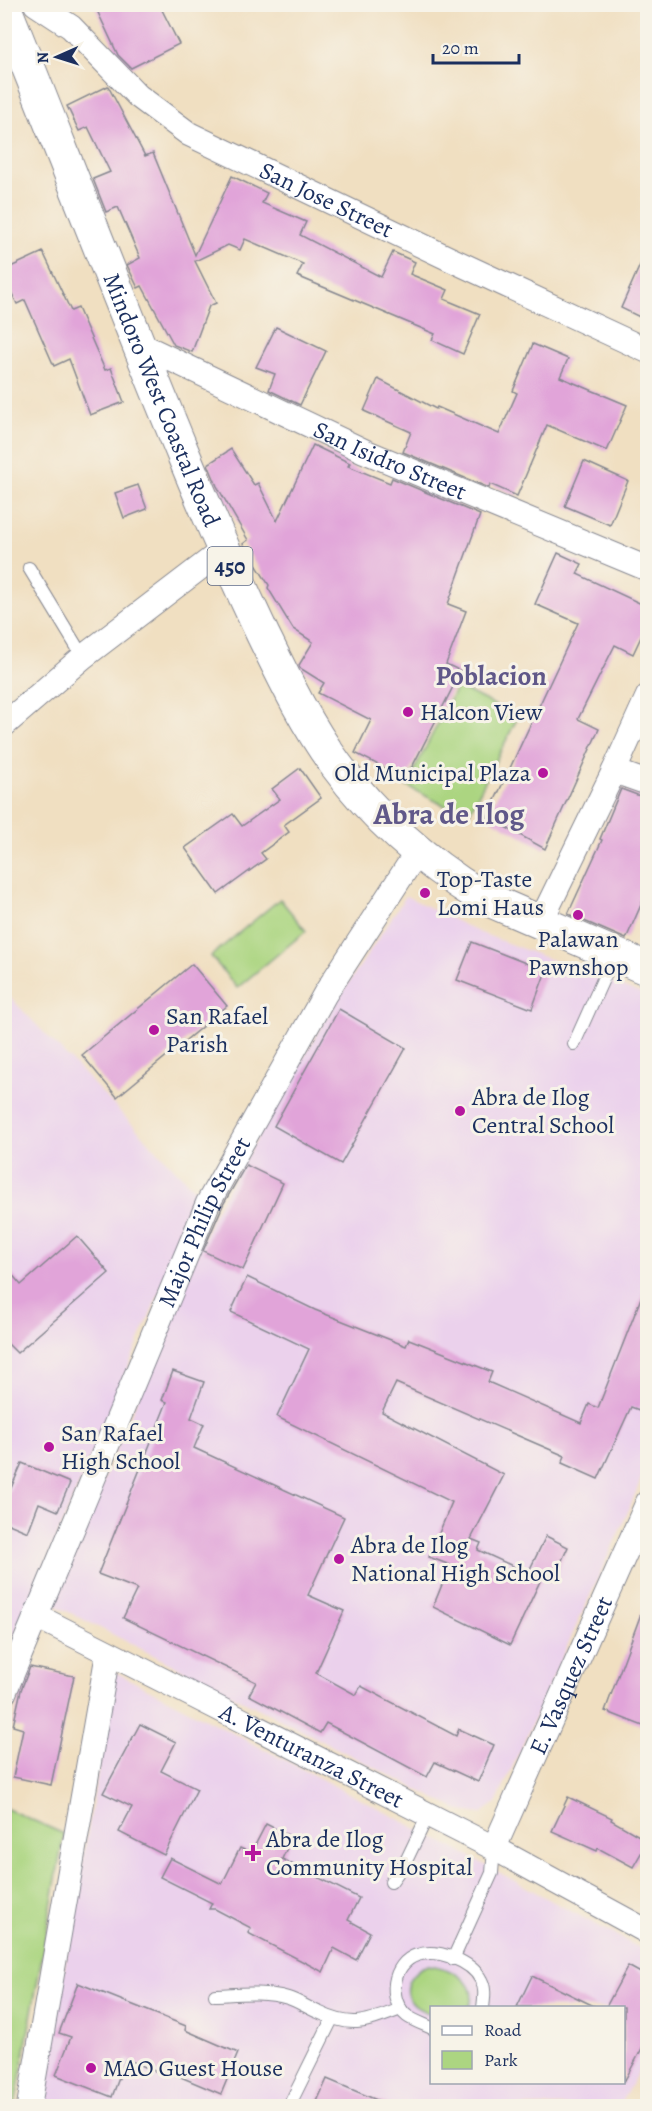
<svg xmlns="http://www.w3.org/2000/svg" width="652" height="2111" font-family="Alegreya,serif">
  <rect width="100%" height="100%" fill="#f7f3e8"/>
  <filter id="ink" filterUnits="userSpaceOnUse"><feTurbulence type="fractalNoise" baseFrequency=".0167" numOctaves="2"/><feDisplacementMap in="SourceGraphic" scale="12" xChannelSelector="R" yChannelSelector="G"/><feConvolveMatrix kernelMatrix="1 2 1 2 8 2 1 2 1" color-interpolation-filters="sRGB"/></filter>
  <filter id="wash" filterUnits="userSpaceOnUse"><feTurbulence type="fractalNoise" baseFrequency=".008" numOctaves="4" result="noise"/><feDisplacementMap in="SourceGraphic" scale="24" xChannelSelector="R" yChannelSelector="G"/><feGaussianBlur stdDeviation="1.35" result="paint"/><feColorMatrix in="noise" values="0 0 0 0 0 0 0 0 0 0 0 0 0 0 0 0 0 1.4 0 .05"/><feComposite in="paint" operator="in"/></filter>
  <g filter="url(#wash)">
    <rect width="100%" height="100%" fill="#f0dfc1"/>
    <g fill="#ebd1ec" fill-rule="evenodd">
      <path d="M406,896L478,932L647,996V1464L627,1514L496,1803L481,1814L460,1811L53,1604L213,1215L333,1007Z"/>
      <path d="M5,992L200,1195L33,1594L5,1656Z"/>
      <path d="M115,1672L431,1836L647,1952V2056L619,2106H41ZM432,2008H624V2082H432Z"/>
    </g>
    <g fill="#acd581" stroke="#648270" stroke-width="1.5">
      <path d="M457,686L518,717L467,817L406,786Z"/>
      <path d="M280,899L306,931L237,988L211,956Z"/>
      <path d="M5,1808L64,1834L15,2106H4Z"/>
      <path d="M429,1965C450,1968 481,1982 469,2007L432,2008L431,2014C426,2012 418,2009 414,2005C398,1990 411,1969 429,1965Z"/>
    </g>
    <g id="blocks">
      <g fill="#e1a4d9">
        <path d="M94,4H159L179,44L131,68L118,55Z"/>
        <path d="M108,86L145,156L153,153L195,255L232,176L267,193L262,203L306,222L300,235L381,277L393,252L415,262L410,274L448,290L444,299L480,314L463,354L432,340L435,334L297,276L303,264L245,239L240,250L228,245L195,261L216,303L209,306L192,352L174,345L142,286L138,288L127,265L140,258L118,207L106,212L93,179L110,172L88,127L79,131L67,106Z"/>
        <path d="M648,247V321L621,308Z"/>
        <path d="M43,252L71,311L78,308L105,370L111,368L124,402L90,415L69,359L54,366L25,300L17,304L4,277V270Z"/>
        <path d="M276,327L326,351L300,405L269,390L275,374L256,367Z"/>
        <path d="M533,344L568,359L560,377L627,405L607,451L547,425L517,496L490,484L489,488L403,452L411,432L364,411L378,379L436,409L437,407L499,434L517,393L513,391Z"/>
        <path d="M313,445L350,463L348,466L390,483L392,478L480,515L448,604L466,611L446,664L461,671L406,779L355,753L371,720L318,693L324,683L300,668L299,665L313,642L293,629L268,588L269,585L243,544L248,540L217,486L208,464L231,449L254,485L258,483L277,521Z"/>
        <path d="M584,461L628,481L610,525L565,506Z"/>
        <path d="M138,485L147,509L124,518L115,493Z"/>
        <path d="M558,553L582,564L577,574L648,607V622L633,654L615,645L578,719L599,729L545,849L487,817L578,623L535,604Z"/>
        <path d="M300,768L321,798L284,825L289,832L261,853L266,859L218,894L185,848L233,814L242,826L280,799L272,789Z"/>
        <path d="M621,789L648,799V889L626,939L568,914L602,840L600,839Z"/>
        <path d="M472,942L546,971L532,1009L457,980Z"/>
        <path d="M192,964L227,1006L117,1097L82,1055Z"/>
        <path d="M339,1009L406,1048L341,1164L274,1126Z"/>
        <path d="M246,1165L283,1183L243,1270L203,1251L223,1205Z"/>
        <path d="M77,1236L109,1273L17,1353L4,1340V1265L21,1285Z"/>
        <path d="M247,1277L315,1310L406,1346L409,1339L492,1372L488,1382L581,1423L589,1404L598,1408L646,1285L648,1286V1387L639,1410L631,1407L598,1479L562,1463L565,1456L396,1383L382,1412L504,1475L471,1539L481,1543L478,1550L541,1579L510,1645L433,1607L450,1565L429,1557L452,1502L277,1417L309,1349L231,1312Z"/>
        <path d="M173,1371L204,1382L191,1418L204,1424L194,1448L344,1517L308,1595L344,1611L316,1673L356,1695L361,1686L456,1736L459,1729L494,1745L478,1782L435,1762L427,1777L326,1723L320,1733L249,1695L256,1682L123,1618L137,1589L98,1574L167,1402L162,1400Z"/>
        <path d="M22,1463L70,1483L58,1511L39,1503L28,1532L4,1522V1504Z"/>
        <path d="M546,1536L568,1547L553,1580L530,1569Z"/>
        <path d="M645,1603L648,1604V1728L605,1711Z"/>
        <path d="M30,1667L74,1676L51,1785L13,1777L23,1729L13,1726L21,1690Z"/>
        <path d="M140,1724L176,1742L161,1771L197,1789L164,1855L119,1832L132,1807L103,1793Z"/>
        <path d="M568,1797L612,1818L611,1820L648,1841L633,1867L598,1848L597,1851L552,1831Z"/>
        <path d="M266,1824L292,1837L282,1859L359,1898L348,1920L370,1932L356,1960L334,1948L323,1972L248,1933L251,1928L215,1909H209L212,1903L160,1877L170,1858L222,1884L240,1848L251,1853Z"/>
        <path d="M628,1966L648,1977V2037L624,2082V2007H606Z"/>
        <path d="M532,1976L596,2007H517Z"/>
        <path d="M78,1983L186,2026L185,2030L238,2053L221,2094L169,2072L167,2076L126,2059L112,2097L56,2075L71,2037L59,2033Z"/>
        <path d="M327,2079L391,2106H315Z"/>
      </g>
    </g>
  </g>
  <g filter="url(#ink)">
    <use href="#blocks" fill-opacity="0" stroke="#868790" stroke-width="1.5"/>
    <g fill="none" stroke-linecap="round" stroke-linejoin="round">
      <g stroke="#868790" stroke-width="14">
        <g id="service">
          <path d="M29,568L83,657"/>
          <path d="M574,1044L613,957"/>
          <path d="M391,1882L406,1861L428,1815"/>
          <path d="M453,1959L492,1873L494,1848"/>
          <path d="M215,1995C239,1994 264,1991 288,1998C298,2001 308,2008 318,2012C353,2029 366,2022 401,2009"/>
          <path d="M432,2028C423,2024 414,2021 407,2016C387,2000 392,1963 417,1955C437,1948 472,1961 481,1980C486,1989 484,1998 483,2008"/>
          <path d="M289,2106L332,2019"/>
        </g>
      </g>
      <g stroke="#868790" stroke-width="26">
        <g id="minor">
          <path id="s1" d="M36,4L71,27L138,96L189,134L450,259L648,351"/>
          <path id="s2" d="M137,343L364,451L648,569"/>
          <path d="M4,725L83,657L223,550"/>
          <path d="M614,771L648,783"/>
          <path d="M540,923L614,771L648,696"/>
          <path id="s3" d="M36,1616L494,1848L648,1932"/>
          <path id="s4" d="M4,1693L208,1203L325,994L417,852"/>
          <path id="s5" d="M494,1848L648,1502"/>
          <path d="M29,2106L108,1653"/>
        </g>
      </g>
      <g stroke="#868790" stroke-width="35">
        <g id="primary">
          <path id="s6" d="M4,6C64,156 122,306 184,456C209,517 235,576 263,635C285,680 306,724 336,765C375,818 425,862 480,896L648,969"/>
        </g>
      </g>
      <use href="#service" stroke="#fff" stroke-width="12"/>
      <use href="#minor" stroke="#fff" stroke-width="24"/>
      <use href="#primary" stroke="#fff" stroke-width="33"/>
    </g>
  </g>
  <g fill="#b5179e" stroke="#f7f3e8" stroke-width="2">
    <circle cx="408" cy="712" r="6"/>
    <circle cx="543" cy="773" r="6"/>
    <circle cx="425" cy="893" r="6"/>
    <circle cx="578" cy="915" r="6"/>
    <circle cx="154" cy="1030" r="6"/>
    <circle cx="460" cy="1111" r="6"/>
    <circle cx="49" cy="1447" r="6"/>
    <circle cx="339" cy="1559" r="6"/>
    <path d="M250 1844h6v6h6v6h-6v6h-6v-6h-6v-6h6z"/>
    <circle cx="91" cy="2068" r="6"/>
  </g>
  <g text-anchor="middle" stroke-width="6" stroke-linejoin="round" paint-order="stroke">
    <rect fill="#f7f3e8" stroke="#5d6a87" stroke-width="1.5" x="207.5" y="547" width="45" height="38" rx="4.5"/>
    <g font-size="22" font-weight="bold" fill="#1b2f5e">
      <text x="230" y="574">450</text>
    </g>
    <g font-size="24" fill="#1b2f5e" stroke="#f7f3e8">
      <text dy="8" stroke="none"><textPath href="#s1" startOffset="354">San Jose Street</textPath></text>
      <text dy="8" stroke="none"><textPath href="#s6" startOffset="424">Mindoro West Coastal Road</textPath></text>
      <text dy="8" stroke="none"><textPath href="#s2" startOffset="279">San Isidro Street</textPath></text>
      <text dy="8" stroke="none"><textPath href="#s4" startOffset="512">Major Philip Street</textPath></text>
      <text dy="8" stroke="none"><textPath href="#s5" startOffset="189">E. Vasquez Street</textPath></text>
      <text dy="8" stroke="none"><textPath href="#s3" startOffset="309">A. Venturanza Street</textPath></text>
    </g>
    <g font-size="24" fill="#1b2f5e" stroke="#f7f3e8" text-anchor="start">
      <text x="420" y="720">Halcon View</text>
      <text x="531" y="781" text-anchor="end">Old Municipal Plaza</text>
      <text x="437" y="887">Top-Taste<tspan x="437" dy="28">Lomi Haus</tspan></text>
      <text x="578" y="947" text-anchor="middle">Palawan<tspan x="578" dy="28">Pawnshop</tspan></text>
      <text x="166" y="1024">San Rafael<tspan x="166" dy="28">Parish</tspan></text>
      <text x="472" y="1105">Abra de Ilog<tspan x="472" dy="28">Central School</tspan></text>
      <text x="61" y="1441">San Rafael<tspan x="61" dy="28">High School</tspan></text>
      <text x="351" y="1553">Abra de Ilog<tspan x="351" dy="28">National High School</tspan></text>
      <text x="266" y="1847">Abra de Ilog<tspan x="266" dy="28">Community Hospital</tspan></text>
      <text x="103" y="2076">MAO Guest House</text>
    </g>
    <g font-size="27" font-weight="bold" fill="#605889" stroke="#f7f3e8">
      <text x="491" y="685">Poblacion</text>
    </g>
    <g font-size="30" font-weight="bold" fill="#605889" stroke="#f7f3e8">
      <text x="449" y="824">Abra de Ilog</text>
    </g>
  </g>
  <rect width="652" height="2111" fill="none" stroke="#f7f3e8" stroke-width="24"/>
  <rect x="430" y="2006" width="195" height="78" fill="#f7f3e8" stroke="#9fa5b1" stroke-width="1.5"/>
  <rect x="442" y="2026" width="30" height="9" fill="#ffffff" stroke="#9fa5b1" stroke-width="1.5"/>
  <text x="484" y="2036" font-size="18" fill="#1b2f5e">Road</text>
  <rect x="442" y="2051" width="30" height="18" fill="#acd581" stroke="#9fa5b1" stroke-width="1.5"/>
  <text x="484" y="2066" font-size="18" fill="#1b2f5e">Park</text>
  <g transform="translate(57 57) rotate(267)" stroke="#f7f3e8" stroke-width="4.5" paint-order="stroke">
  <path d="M0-4.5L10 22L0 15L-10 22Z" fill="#1b2f5e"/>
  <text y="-9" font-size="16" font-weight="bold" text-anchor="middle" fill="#1b2f5e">N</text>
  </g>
  <path d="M433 54v9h86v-9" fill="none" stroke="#1b2f5e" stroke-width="3"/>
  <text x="442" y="54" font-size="18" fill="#1b2f5e" stroke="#f7f3e8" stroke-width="4.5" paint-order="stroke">20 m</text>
</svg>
